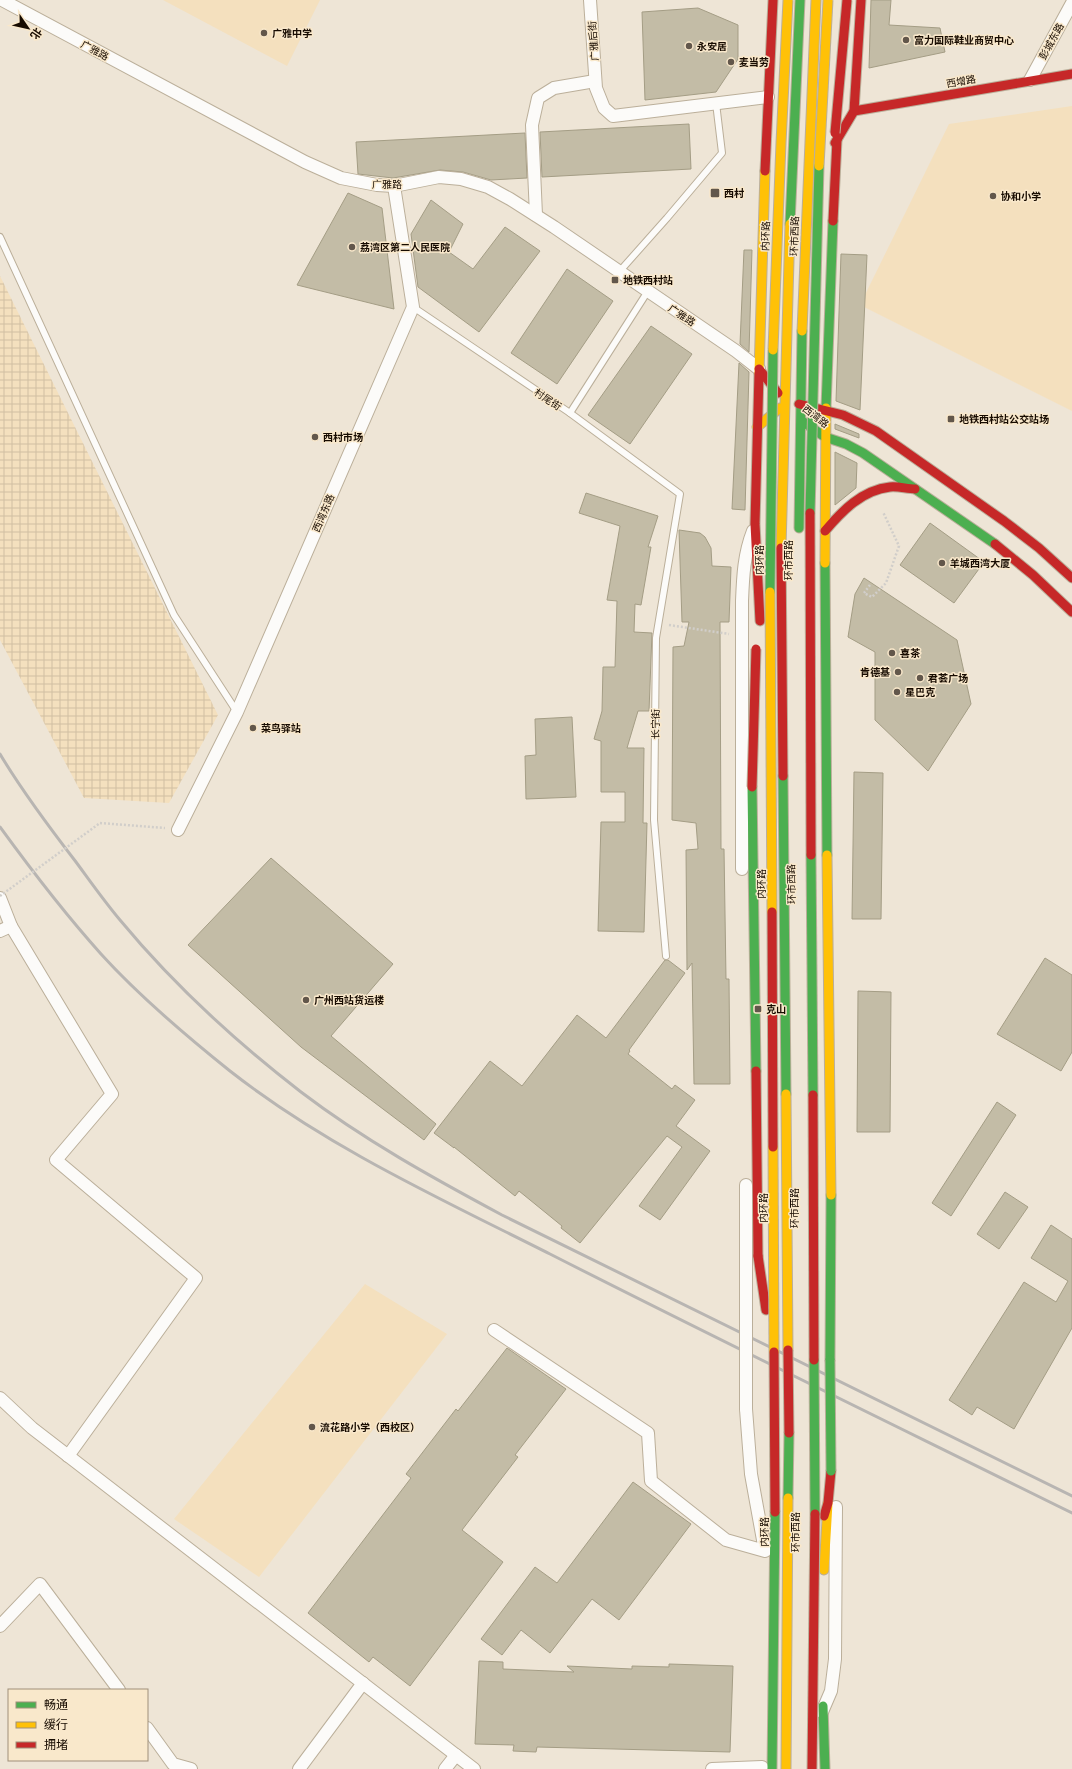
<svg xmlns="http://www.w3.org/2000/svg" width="1072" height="1769" font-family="Commissioner,'Noto Sans SC',sans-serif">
  <defs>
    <pattern id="industrial-grid" width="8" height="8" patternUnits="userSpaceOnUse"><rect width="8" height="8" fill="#f4e0be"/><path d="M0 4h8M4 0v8" fill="none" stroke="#d0bfa2"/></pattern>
  </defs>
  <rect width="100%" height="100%" fill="#eee5d6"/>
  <g fill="#f4e0be">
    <path d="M163,0H320L287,66Z"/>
    <path d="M1072,106V411L860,305L949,124Z"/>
    <path d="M365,1284L447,1334L259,1577L174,1519Z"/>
  </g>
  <path fill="url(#industrial-grid)" d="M0,276L218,715L169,803L84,798L0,640Z"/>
  <g fill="#c3bca6" stroke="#a49d85">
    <path d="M871,0H891L889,25L940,28L945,52L869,68Z"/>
    <path d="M698,8L738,25V59L716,92L645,100L642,12Z"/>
    <path d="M689,124L691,169L542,177L540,132Z"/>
    <path d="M525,133L527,178L491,180L463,172L440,170L393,178L358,174L356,142Z"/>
    <path d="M348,193L382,208L394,309L297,285Z"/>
    <path d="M431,200L463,224L449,252L473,269L505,227L540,251L479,332L418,287L411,234Z"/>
    <path d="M744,250H752L749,352L740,344Z"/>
    <path d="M841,254L867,255L860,410L836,401Z"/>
    <path d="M567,269L613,301L557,384L511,353Z"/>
    <path d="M651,326L692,354L630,444L588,415Z"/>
    <path d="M739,363L749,372L745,510L732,509Z"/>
    <path d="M835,424L859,434V438L835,429Z"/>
    <path d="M835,452L857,463L856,488L835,505Z"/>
    <path d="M586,493L658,516L648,547H651L641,605L635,604L634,632L652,633L649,711H638L627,748H644L643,823H647L644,932L598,931L601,822H625V792H601V741L594,739L602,711L603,667H615L617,601L607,600L620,526L579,513Z"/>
    <path d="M930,523L984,562L954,603L900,565Z"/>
    <path d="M679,530L700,533L705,537L711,548L712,566L731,567L729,622H720L721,849H724L726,979H729L730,1084H694L692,963L687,970L686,850L698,849L696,823L672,820L673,647L684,646L689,622H682Z"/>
    <path d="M864,578L957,640L971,704L928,771L875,720V652L848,637L855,594Z"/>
    <path d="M572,717L576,797L526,799L525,756L536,755L535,719Z"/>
    <path d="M854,772L883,773L881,919H852Z"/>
    <path d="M271,858L393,964L331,1036L436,1124L424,1140L301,1047L188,945Z"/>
    <path d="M1045,958L1072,975V1052L1061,1071L997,1034Z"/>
    <path d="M665,960H668L685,973L629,1050L630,1051L628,1054L672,1089L675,1085L695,1100L676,1126L710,1151L660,1220L639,1206L682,1147L667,1136L580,1243L561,1228L562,1226L519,1191L515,1196L454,1147V1148L434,1133L490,1061L522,1086L577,1015L606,1038Z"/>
    <path d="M858,991L891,992L890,1132H857Z"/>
    <path d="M997,1102L1016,1115L951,1216L932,1203Z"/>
    <path d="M1005,1192L1028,1207L999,1249L977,1234Z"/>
    <path d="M1051,1225L1072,1239V1328L1014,1429L977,1407L972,1415L949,1400L1024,1282L1056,1302L1068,1281L1031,1258Z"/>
    <path d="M507,1348L566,1389L515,1455L518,1457L462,1530L503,1562L410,1686L373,1657L369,1662L308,1613L411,1478L406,1474L456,1409L458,1411Z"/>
    <path d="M633,1482L691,1524L619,1620L592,1599L550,1653L521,1630L502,1655L481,1639L535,1567L557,1583Z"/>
    <path d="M479,1661L503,1662V1669L574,1672L567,1666L632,1669V1666L669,1667V1664L733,1666L730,1752L537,1747L536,1752L513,1751L514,1745L475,1744Z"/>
  </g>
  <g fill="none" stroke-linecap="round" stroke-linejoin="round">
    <g stroke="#bbaf9a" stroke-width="8">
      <g id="lane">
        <path d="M0,237L174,615L237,712"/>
        <path d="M619,272L667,218L722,153L716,103"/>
        <path d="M413,307L570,413L680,494L656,638L654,820L666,956"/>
        <path d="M570,413L648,291"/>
      </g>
    </g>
    <g stroke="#bbaf9a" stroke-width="14">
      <g id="street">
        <path d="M2,0L305,162L341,178L377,185L394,186L439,177L461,179L488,187L510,199L554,227L736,351L759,369"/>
        <path d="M590,0L596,88L604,108L613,116L768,97"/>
        <path d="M1030,80L1072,3"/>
        <path d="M536,215L532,125L538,98L554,88L595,81"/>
        <path d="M178,830L237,712L413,307L394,186"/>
        <path d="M742,869V601C743,576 744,554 753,531"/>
        <path d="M0,898L11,926L0,931"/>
        <path d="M11,926L112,1094L56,1160L196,1278L68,1456"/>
        <path d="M746,1323V1185"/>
        <path d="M494,1330L648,1433L651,1481L726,1540L765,1551L751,1474L746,1409"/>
        <path d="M0,1398L32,1428L474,1769"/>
        <path d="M0,1626L40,1584L119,1690"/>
        <path d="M822,1712L831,1691L835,1659L836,1507"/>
        <path d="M147,1728L173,1764L191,1769"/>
        <path d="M299,1769L363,1683"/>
        <path d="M445,1769L456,1755"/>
        <path d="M712,1769L762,1767"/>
      </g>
    </g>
    <g stroke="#bbaf9a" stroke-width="11">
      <g id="fast">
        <path d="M790,224L800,0"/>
        <path d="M826,408L833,221"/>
        <path d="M802,421L825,437L846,444L863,453L995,544"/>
        <path d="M799,528L802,331"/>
        <path d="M825,563L827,855"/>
        <path d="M783,776L786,1094"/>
        <path d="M752,787L756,1071"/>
        <path d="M830,1360L831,1195"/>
        <path d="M788,1498L789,1433"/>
        <path d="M823,1706L825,1769"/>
        <path d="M772,1769L775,1512"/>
      </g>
    </g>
    <g stroke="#bbaf9a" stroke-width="11">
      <g id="slow">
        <path d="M802,331L816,0"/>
        <path d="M759,373L765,171"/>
        <path d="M757,427L780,408"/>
        <path d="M781,548L790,224"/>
        <path d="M825,563L826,408"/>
        <path d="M827,855L831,1195"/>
        <path d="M786,1094L788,1350"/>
        <path d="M824,1570L828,1503"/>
        <path d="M786,1769L788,1498"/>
      </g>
    </g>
    <g stroke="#bbaf9a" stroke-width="11">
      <g id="jam">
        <path d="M854,111L1072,74"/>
        <path d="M835,143L854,111L861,0"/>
        <path d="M765,171L773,0"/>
        <path d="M833,221L837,140"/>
        <path d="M759,369L778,393"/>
        <path d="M759,373L755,524L760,621"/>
        <path d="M799,404L843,415L876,431L1004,521L1039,548L1072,578"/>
        <path d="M825,531C842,511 862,490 890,487C898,486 907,489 915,489"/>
        <path d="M995,544L1033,575L1072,612"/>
        <path d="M781,548L783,776"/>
        <path d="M756,1071L758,1256"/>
        <path d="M758,1256L766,1310"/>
        <path d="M824,1516L828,1503L831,1471"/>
      </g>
    </g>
    <g stroke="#d1ceca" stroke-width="2.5" stroke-dasharray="2 2" stroke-linecap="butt">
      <path d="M870,585L864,593L872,597L886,583L899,546L883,512"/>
      <path d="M669,625L729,634"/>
      <path d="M100,823L165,828"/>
    </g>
    <use href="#lane" stroke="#fcfbf9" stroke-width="6"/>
    <use href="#street" stroke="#fcfbf9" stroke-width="12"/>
    <use href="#fast" stroke="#4caf50" stroke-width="9"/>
    <use href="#slow" stroke="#ffc107" stroke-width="9"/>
    <use href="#jam" stroke="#c62828" stroke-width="9"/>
    <g stroke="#b8b5b2" stroke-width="3">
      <path d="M0,754C22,791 49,827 76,862C90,881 104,901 120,920C173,984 235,1041 301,1092C364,1140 433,1178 502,1215L1072,1496"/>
      <path d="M0,827C32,871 65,914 101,954C140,997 185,1035 230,1071C327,1147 441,1199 550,1254C723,1342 898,1427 1072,1513"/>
    </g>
    <g stroke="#bbaf9a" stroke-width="14" stroke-linecap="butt">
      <path id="street-bridge" d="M746,1323V1409"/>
    </g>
    <g stroke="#bbaf9a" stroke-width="11" stroke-linecap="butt">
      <g id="fast-bridge">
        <path d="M810,513L819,166"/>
        <path d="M770,592L773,350"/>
        <path d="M811,855L813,1095"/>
        <path d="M814,1360L815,1514"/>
        <path d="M830,1360L831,1471"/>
      </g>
    </g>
    <g stroke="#bbaf9a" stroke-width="11" stroke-linecap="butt">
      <g id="slow-bridge">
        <path d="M819,166L828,0"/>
        <path d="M773,350L781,143L788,0"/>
        <path d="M770,592L772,912"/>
        <path d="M773,1147L774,1352"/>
      </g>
    </g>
    <g stroke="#bbaf9a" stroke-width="11" stroke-linecap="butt">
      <g id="jam-bridge">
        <path d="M835,133L847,0"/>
        <path d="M810,513L811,855"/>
        <path d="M752,787L756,649"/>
        <path d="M772,912L773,1147"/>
        <path d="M813,1095L814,1360"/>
        <path d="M788,1350L789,1433"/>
        <path d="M774,1352L775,1512"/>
        <path d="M812,1769L815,1514"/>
      </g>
    </g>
    <path stroke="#d1ceca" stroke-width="2.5" stroke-dasharray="2 2" stroke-linecap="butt" d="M0,896L100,823"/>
    <use href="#street-bridge" stroke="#fcfbf9" stroke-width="12"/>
    <use href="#fast-bridge" stroke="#4caf50" stroke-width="9"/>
    <use href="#slow-bridge" stroke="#ffc107" stroke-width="9"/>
    <use href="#jam-bridge" stroke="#c62828" stroke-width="9"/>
  </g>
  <g fill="#62574b" stroke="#f9e8cb" stroke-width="1.5">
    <circle cx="264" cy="33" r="4"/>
    <circle cx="906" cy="40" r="4"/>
    <circle cx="689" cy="46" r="4"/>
    <circle cx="731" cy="62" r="4"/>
    <rect x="710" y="188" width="10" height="10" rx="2"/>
    <circle cx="993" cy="196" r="4"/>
    <circle cx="352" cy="247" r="4"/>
    <rect x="611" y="276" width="8" height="8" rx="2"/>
    <rect x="947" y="415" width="8" height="8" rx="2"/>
    <circle cx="315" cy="437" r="4"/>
    <circle cx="942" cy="563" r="4"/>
    <circle cx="892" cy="653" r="4"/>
    <circle cx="898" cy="672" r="4"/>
    <circle cx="920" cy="678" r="4"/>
    <circle cx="897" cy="692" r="4"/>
    <circle cx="253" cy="728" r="4"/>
    <circle cx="306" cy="1000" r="4"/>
    <rect x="754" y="1005" width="8" height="8" rx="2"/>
    <circle cx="312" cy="1427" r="4"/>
  </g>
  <g text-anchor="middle" stroke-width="3" stroke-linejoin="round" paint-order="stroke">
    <g font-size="10" font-weight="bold" fill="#170b00" stroke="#f9e8cb" text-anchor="start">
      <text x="272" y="37">广雅中学</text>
      <text x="914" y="44">富力国际鞋业商贸中心</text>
      <text x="697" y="50">永安居</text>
      <text x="739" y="66">麦当劳</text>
      <text x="724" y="197">西村</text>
      <text x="1001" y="200">协和小学</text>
      <text x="360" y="251">荔湾区第二人民医院</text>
      <text x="623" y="284">地铁西村站</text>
      <text x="959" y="423">地铁西村站公交站场</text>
      <text x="323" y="441">西村市场</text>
      <text x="950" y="567">羊城西湾大厦</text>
      <text x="900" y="657">喜茶</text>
      <text x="890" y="676" text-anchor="end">肯德基</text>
      <text x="928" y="682">君荟广场</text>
      <text x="905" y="696">星巴克</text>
      <text x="261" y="732">菜鸟驿站</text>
      <text x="314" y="1004">广州西站货运楼</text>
      <text x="766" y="1013">克山</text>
      <text x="320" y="1431">流花路小学（西校区）</text>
    </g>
    <g font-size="10" fill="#170b00" stroke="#f9e8cb">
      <text transform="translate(593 41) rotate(-94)" y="4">广雅后街</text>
      <text transform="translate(1051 41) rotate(-61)" y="4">彭城东路</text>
      <text transform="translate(95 50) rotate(28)" y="4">广雅路</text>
      <text transform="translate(961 81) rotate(-10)" y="4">西增路</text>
      <text x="387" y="188">广雅路</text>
      <text transform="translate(765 236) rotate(-88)" y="4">内环路</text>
      <text transform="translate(794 236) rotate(-88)" y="4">环市西路</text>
      <text transform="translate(682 315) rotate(34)" y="4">广雅路</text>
      <text transform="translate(548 399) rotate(34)" y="4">村尾街</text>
      <text transform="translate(816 416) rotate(38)" y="4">西湾路</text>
      <text transform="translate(323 513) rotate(-67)" y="4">西湾东路</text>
      <text transform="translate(759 560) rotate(-90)" y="4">内环路</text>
      <text transform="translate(788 560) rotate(-90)" y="4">环市西路</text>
      <text transform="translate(655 724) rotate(-90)" y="4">长宁街</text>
      <text transform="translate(761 884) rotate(-90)" y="4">内环路</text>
      <text transform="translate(791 884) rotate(-91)" y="4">环市西路</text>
      <text transform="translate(763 1208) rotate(-90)" y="4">内环路</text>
      <text transform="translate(794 1208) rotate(-90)" y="4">环市西路</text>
      <text transform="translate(764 1532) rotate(-90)" y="4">内环路</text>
      <text transform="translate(795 1532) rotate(-90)" y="4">环市西路</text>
    </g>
  </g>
  <rect x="8" y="1689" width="140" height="72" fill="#f9e8cb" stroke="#9f907a"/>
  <rect x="16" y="1702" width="20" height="6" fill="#4caf50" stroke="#9f907a"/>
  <text x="44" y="1709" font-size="12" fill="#170b00">畅通</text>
  <rect x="16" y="1722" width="20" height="6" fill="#ffc107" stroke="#9f907a"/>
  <text x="44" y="1729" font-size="12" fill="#170b00">缓行</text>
  <rect x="16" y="1742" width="20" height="6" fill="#c62828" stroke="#9f907a"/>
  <text x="44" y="1749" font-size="12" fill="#170b00">拥堵</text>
  <g transform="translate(28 28) rotate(124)" stroke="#f9e8cb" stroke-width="3" paint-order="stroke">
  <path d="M0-3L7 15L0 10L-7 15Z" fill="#170b00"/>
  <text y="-6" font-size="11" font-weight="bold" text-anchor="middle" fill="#170b00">北</text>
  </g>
</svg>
